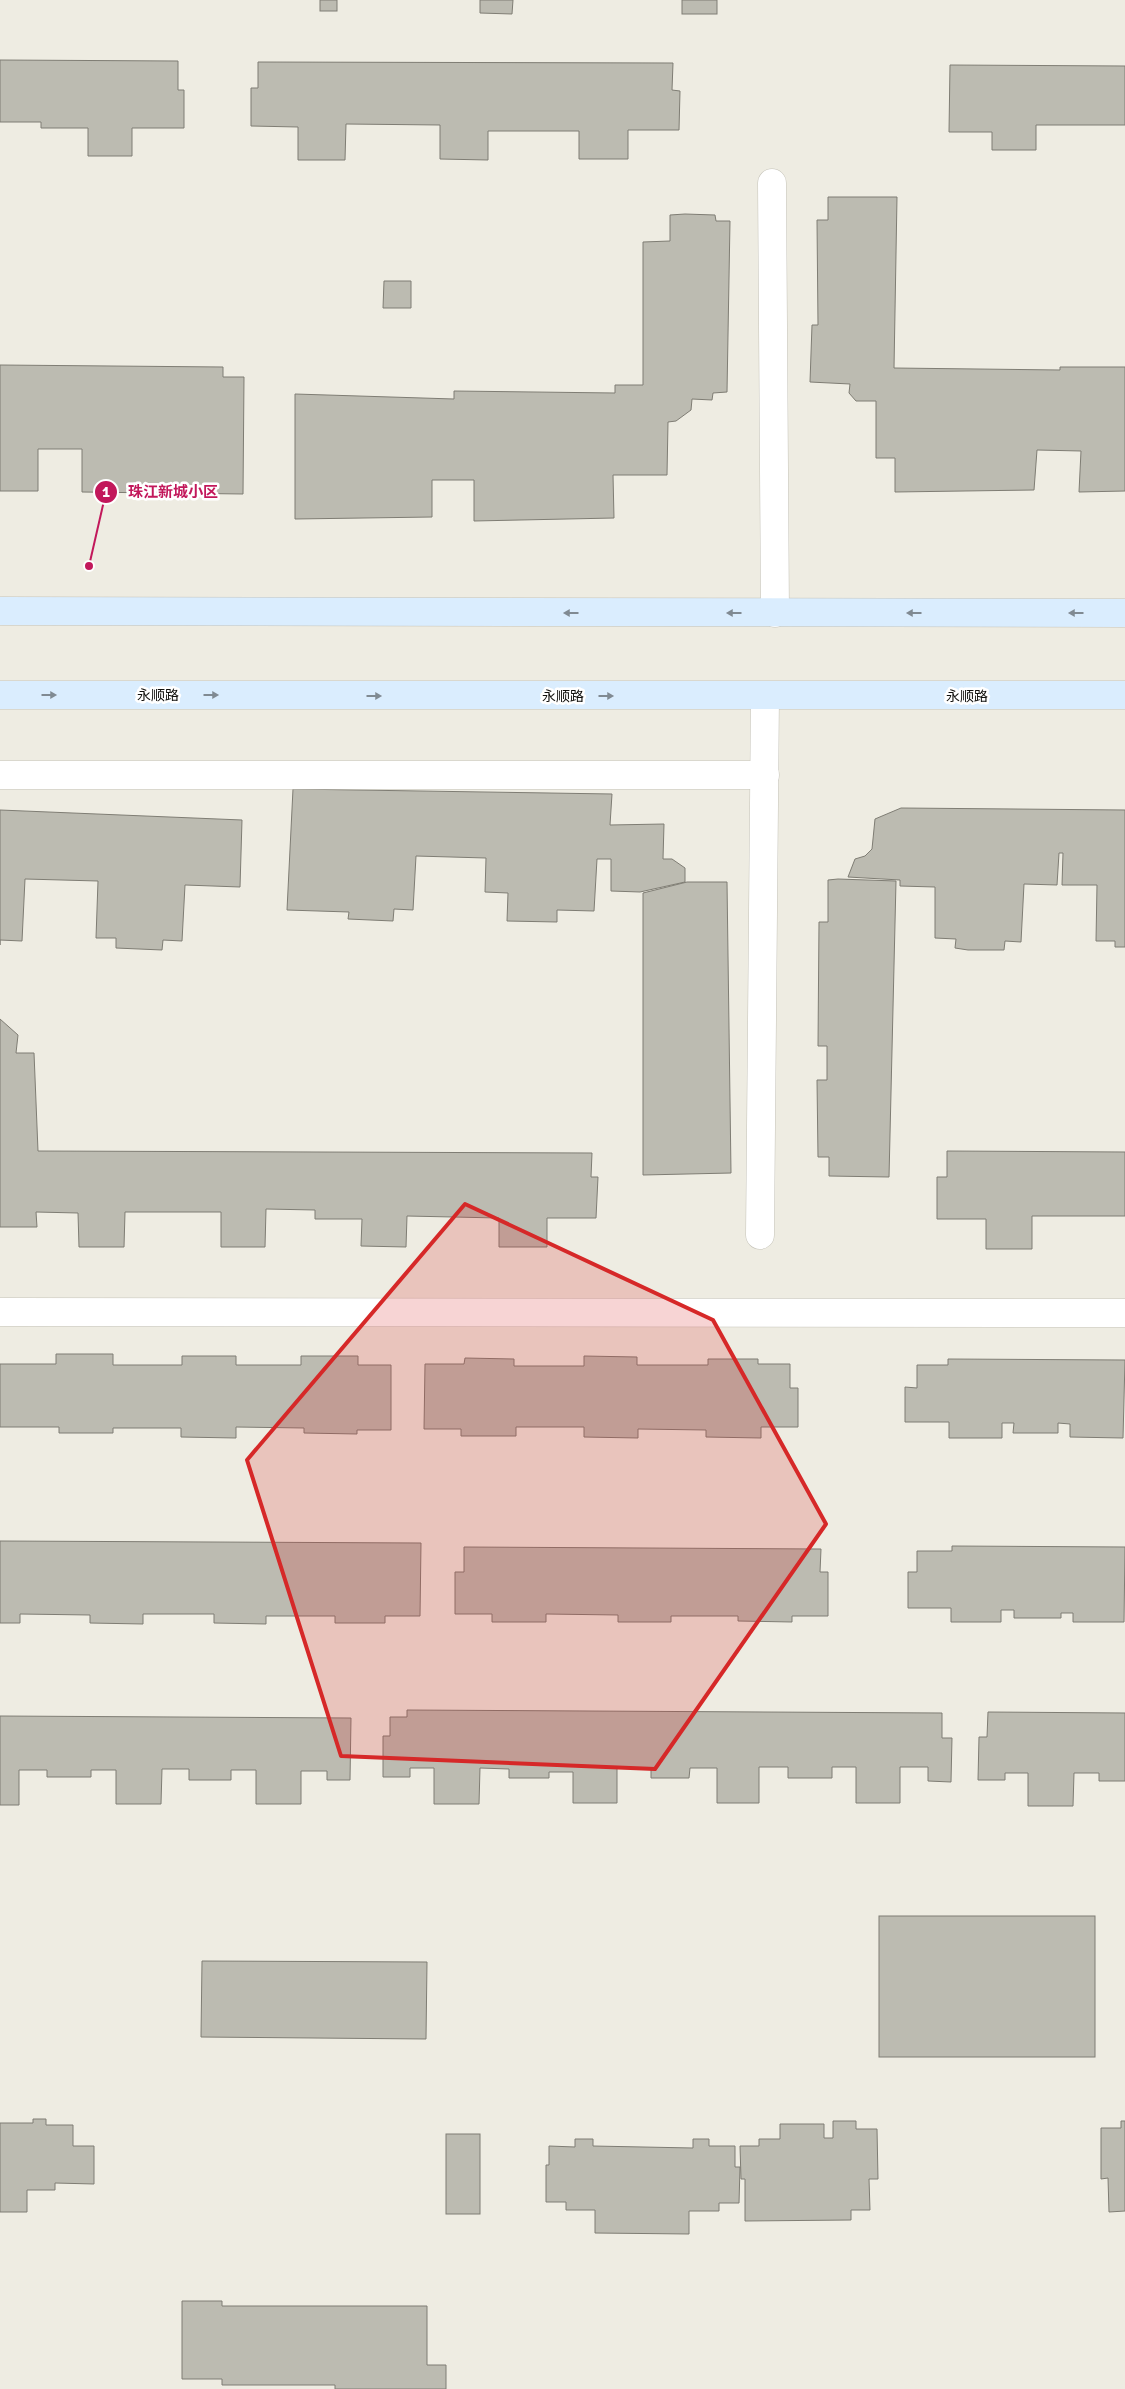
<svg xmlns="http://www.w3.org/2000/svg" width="1125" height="2389" font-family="Signika,'Noto Sans SC',sans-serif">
  <rect width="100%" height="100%" fill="#eeece2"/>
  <g fill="#bcbbb1" stroke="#7f7d74">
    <rect x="320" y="0" width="17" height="11"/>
    <path d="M480,0H513L512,14L480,13Z"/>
    <rect x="682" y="0" width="35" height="14"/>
    <path d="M0,60L178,61V90H184V128H132V156H88V128H41V122H0Z"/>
    <path d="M258,62L673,63L672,90L680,91L679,130H628V159H579V131H488V160L440,159V125L346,124L345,160H298V127L251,126V88H258Z"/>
    <path d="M950,65L1125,66V125H1036V150H992V132H949Z"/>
    <path d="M828,197H897L894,368L1060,370V367H1125V491L1079,492L1081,451L1037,450L1034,490L895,492V458H876V401H856L849,393L850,384L810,382L812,325H818L817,220H828Z"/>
    <path d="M685,214L715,215L716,221H730L727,392L713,393L712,400L692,399L691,410L676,421L668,422L667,475H613L614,518L474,521V480H432V517L295,519V394L454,399V391L615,393V385H643V242L670,241V215Z"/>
    <path d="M384,281H411V308H383Z"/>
    <path d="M0,365L223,367V377H244L243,494L82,492V449H38V491H0Z"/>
    <path d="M293,789L612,794L610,825L664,824L663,859H672L685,868V882L640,892L611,891V859H597L594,911L557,910V922L507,921L508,893L485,892L486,858L416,856L413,910L394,909L393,921L348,919L349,912L287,910Z"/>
    <path d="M901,808L1125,810V947H1115V941H1096L1097,885H1062L1063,853H1059L1057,885L1024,884L1021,942L1005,941L1004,950H968L955,948L956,939L935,938V887L900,886V880L848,877L855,859L865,856L872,849L875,819Z"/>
    <path d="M0,810L242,820L240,887L185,885L182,941L163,940L162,950L116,948V938H96L98,881L25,879L22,941L0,940V945Z"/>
    <path d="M838,879L896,881L889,1177L829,1176V1157H818L817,1080H827V1046H818L819,922H828V880Z"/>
    <path d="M687,882H727L731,1173L643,1175V893Z"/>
    <path d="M0,1019L18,1035L16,1053H34L38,1151L592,1153L591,1177H598L596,1218H547V1247H499V1218L407,1216L406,1247L361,1246L362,1219H315V1210L266,1209L265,1247H221V1212H125L124,1247H79L78,1213L36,1212L37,1227H0Z"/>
    <path d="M947,1151L1125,1152V1216H1032V1249H986V1219H937V1177H947Z"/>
    <path d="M56,1354H113V1365H182V1356H236V1365H301V1356H358V1365H391V1430H357V1434L304,1433V1428L236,1427V1438L181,1437V1428H113V1433H59V1427H0V1364H56Z"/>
    <path d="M584,1356L637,1357V1365H708V1359H758V1364H790V1388H798V1427H761V1438L706,1437V1430L638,1429V1438L584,1437V1427H516V1436H461V1429H424L425,1364H464L465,1358L514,1359V1366H584Z"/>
    <path d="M948,1359L1125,1360L1123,1438L1070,1437V1424L1058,1423V1433H1013L1014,1423H1002V1438H949V1422H905V1387L917,1388V1365H948Z"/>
    <path d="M0,1541L421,1543L420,1616H385V1623H335V1616H266V1624L214,1623V1614H143V1624L90,1623V1615L20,1614V1623H0Z"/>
    <path d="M952,1546L1125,1547L1124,1622H1073V1613H1061V1618H1014V1610H1001V1622H951V1608H908V1572H917V1551H952Z"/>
    <path d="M464,1547L821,1549L820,1572H828V1616H792V1622L738,1621V1616H671V1622H618V1615L546,1614V1622H492V1614H455V1572H464Z"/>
    <path d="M407,1710L942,1713V1738H952L951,1782L928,1781V1767H900V1803H856V1767H832V1778H788V1767H759V1803H717V1768H690L689,1778H651V1769L617,1768V1803H573V1772H549V1778H509V1769L480,1768L479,1804H434V1768H410V1777H383V1736H390V1717H407Z"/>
    <path d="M988,1712L1125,1713V1781H1099V1773H1074L1073,1806H1028V1773H1005V1780H978L979,1737H987Z"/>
    <path d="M0,1716L351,1718L350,1780H327V1771H301V1804H256V1770H231V1780H189V1769H162L161,1804H116V1770H91V1777H47V1770H19V1805H0Z"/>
    <rect x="879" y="1916" width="216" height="141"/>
    <path d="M202,1961L427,1962L426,2039L201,2037Z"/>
    <path d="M33,2119H46V2125H73V2146H94V2184L55,2183V2190H27V2212H0V2123H33Z"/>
    <path d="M833,2121H856V2129H877L878,2179H869L870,2210H851V2220L745,2221V2179H741L740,2146H759V2139H780V2124H824V2138H833Z"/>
    <path d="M1121,2121H1125V2211L1109,2212L1108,2178L1101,2179V2128H1121Z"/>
    <rect x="446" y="2134" width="34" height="80"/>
    <path d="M575,2139H593V2146L693,2148V2139H709V2146H735V2167H740L739,2203H719V2211H689V2234L595,2233V2210H566V2202H546V2165H549V2146L575,2147Z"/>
    <path d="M182,2301H222V2306H427V2365H446V2389H335V2385H222V2379H182Z"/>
  </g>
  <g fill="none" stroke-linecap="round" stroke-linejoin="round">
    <g stroke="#c5c3b9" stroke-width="29">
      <g id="minor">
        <path d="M772,183L775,613"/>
        <path d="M0,775H765"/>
        <path d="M760,1235L765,696"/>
        <path d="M0,1312L1125,1313"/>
      </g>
    </g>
    <g stroke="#c5c3b9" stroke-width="29">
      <g id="secondary">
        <path d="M0,611L1125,613"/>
        <path d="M0,695H1125"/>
      </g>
    </g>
    <use href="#minor" stroke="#fff" stroke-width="28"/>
    <use href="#secondary" stroke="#daedfe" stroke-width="28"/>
  </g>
  <defs><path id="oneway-solid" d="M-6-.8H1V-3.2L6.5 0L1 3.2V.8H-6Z" transform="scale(1.25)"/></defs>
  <g fill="#808a92">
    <use href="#oneway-solid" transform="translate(571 613) rotate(-180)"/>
    <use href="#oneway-solid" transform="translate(734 613) rotate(-180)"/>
    <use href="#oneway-solid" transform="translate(914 613) rotate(180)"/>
    <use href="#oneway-solid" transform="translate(1076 613) rotate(180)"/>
    <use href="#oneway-solid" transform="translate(49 695)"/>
    <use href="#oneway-solid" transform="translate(211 695)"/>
    <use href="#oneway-solid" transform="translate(374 696)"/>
    <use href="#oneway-solid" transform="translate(606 696)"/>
  </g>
  <path fill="#d62828" fill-opacity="0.2" stroke="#d62828" stroke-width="4" stroke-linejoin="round" d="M465,1204L713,1320L826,1524L655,1769L341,1756L247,1460Z"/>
  <g text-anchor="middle" stroke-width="5" stroke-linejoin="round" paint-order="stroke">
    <g font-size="14" fill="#11100d" stroke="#fff">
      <text x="158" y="700">永顺路</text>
      <text x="563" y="701">永顺路</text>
      <text x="967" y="701">永顺路</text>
    </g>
  </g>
  <path fill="none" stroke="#c2185b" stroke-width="2" d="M89 566L106 492"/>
  <g fill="#c2185b" stroke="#fff" stroke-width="2">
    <circle cx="89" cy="566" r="5"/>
    <circle cx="106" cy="492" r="12"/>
  </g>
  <g font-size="15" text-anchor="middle" font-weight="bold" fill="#fff">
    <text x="106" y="497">1</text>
  </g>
  <g font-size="15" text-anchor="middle" font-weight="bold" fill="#c2185b" stroke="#fff" stroke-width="5" stroke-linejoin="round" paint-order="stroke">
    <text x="173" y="497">珠江新城小区</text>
  </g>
</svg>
